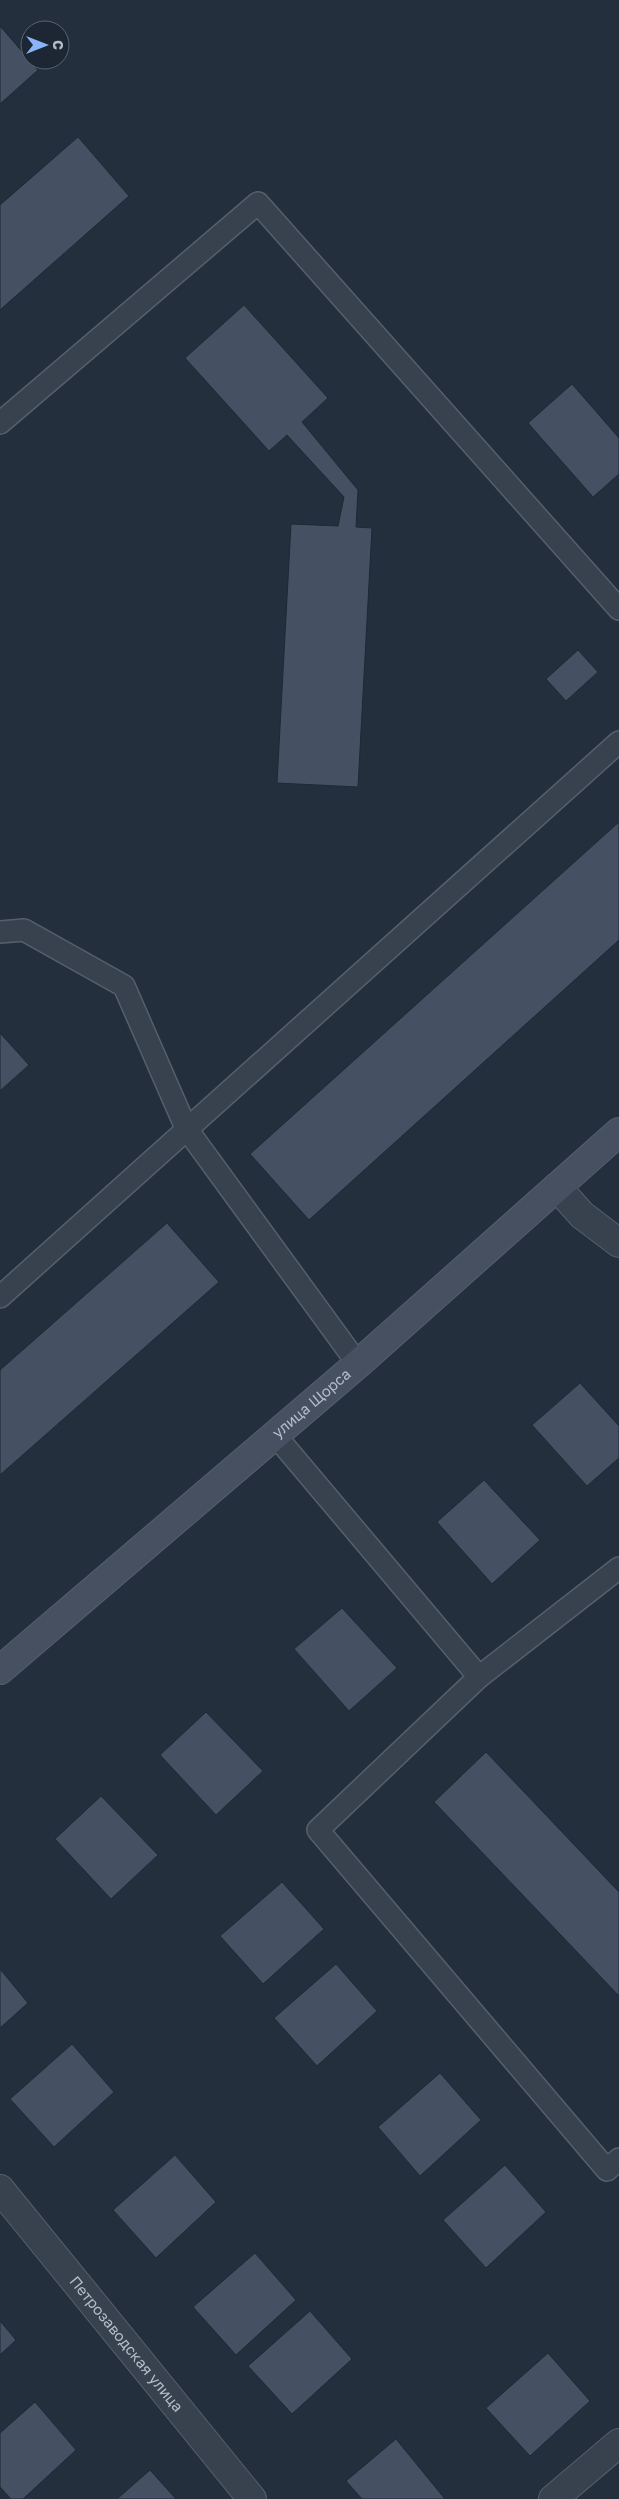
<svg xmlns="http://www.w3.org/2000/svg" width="619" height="2499" font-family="'Golos Text',sans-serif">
  <rect width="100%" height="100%" fill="#242f3e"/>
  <g fill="#455162" stroke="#1f2835">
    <path d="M0,26L38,70L0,104Z"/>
    <path d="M78,137L129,196L0,310V205Z"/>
    <path d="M244,305L328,398L302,422L358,490L356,527L372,528L358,787L277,783L291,524L338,526L344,497L287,435L269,451L185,358Z"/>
    <path d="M572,384L619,438V474L593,497L528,423Z"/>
    <path d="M578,650L598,672L566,701L546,679Z"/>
    <path d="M619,822V940L309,1220L250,1154Z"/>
    <path d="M0,1033L29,1065L0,1091Z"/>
    <path d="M167,1223L219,1282L0,1475V1370Z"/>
    <path d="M580,1383L619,1426V1458L587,1486L532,1425Z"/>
    <path d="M484,1480L540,1540L492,1584L437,1522Z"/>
    <path d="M342,1608L397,1668L349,1711L294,1649Z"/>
    <path d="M206,1712L263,1771L216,1815L160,1755Z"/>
    <path d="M486,1752L619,1892V1996L434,1802Z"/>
    <path d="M101,1796L158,1855L111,1899L55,1839Z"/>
    <path d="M282,1882L324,1929L263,1984L220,1936Z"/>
    <path d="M336,1964L377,2011L317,2066L274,2018Z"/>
    <path d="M0,1969L28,2003L0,2028Z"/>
    <path d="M72,2044L114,2092L54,2147L10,2099Z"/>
    <path d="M440,2073L481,2120L420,2176L378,2127Z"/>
    <path d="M175,2155L216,2202L156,2258L113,2210Z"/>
    <path d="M505,2165L546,2212L486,2268L443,2220Z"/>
    <path d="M255,2253L296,2300L236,2355L193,2307Z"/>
    <path d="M310,2311L352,2359L292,2414L248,2366Z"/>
    <path d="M0,2321L16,2340L0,2355Z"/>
    <path d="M548,2353L590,2401L530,2456L486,2408Z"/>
    <path d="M35,2402L76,2450L23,2499H11L0,2487V2433Z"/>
    <path d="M396,2439L445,2499H362L346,2481Z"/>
    <path d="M150,2470L176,2499H117Z"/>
  </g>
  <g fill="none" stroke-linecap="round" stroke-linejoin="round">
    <g stroke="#565f6c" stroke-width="24">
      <g id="lane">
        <path d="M0,423L258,203L619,609"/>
        <path d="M0,932L24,930L124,986L186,1128L358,1364"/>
        <path d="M0,1297L619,742"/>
        <path d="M275,1435L479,1677L318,1830L607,2170L619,2159"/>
        <path d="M479,1677L619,1568"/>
      </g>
    </g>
    <g stroke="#565f6c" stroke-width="30">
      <g id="street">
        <path d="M557,1187L582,1215L619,1243"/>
        <path id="s1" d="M0,2189L252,2499"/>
        <path d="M553,2499L619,2443"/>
      </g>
    </g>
    <g stroke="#565f6c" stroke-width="30">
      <g id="secondary">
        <path id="s2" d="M0,1670L358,1364L619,1132"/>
      </g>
    </g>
    <use href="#lane" stroke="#38414e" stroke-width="21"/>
    <use href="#street" stroke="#38414e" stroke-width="28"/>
    <use href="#secondary" stroke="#465061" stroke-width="28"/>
  </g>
  <g text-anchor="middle" stroke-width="4" stroke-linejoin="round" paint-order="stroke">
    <g font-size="15" fill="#b4bcc9" stroke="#1d2633">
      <text dy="5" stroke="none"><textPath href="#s2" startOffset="410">улица Щорса</textPath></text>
      <text dy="5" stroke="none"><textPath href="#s1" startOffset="200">Петрозаводская улица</textPath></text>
    </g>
  </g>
  <g transform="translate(45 45) rotate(90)"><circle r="24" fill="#1d2633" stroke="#59626f"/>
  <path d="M0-4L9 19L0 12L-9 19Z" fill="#8ab4f8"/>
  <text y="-8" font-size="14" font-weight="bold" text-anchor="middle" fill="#b4bcc9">С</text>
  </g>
</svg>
